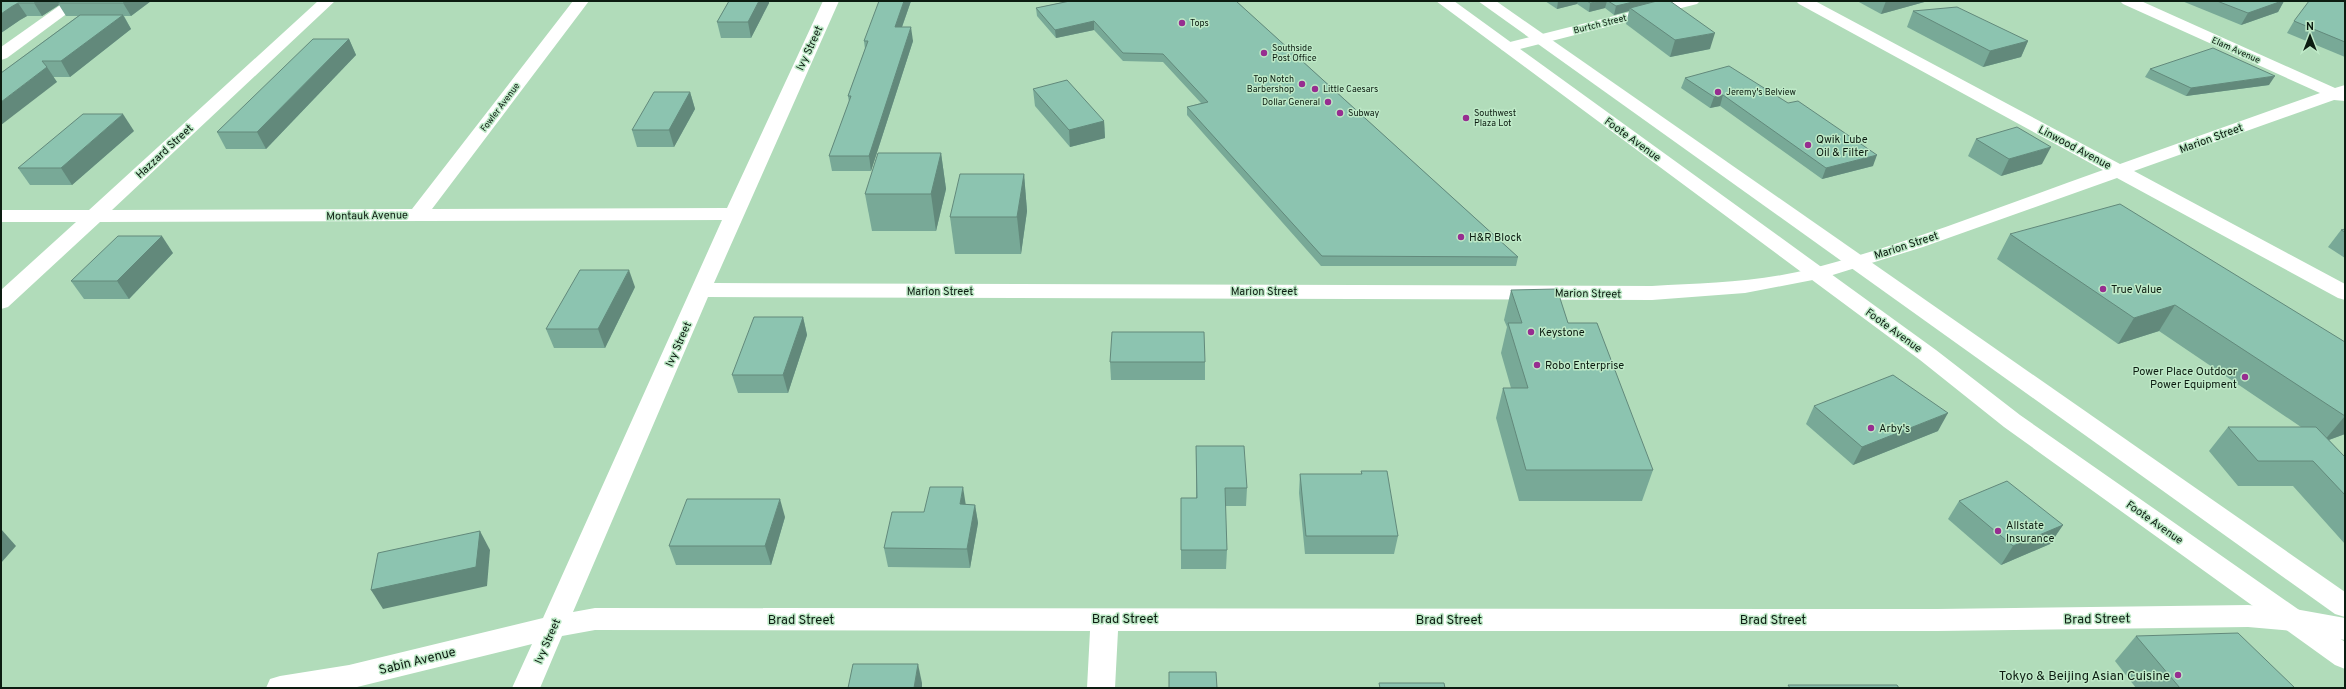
<svg xmlns="http://www.w3.org/2000/svg" width="2346" height="689" font-family="Overpass,sans-serif">
  <rect width="100%" height="100%" fill="#b1dcba"/>
  <g fill="none" stroke-linecap="round" stroke-linejoin="round">
    <g fill="#fff" fill-rule="evenodd">
      <path d="M66,1H84L7,58L1,60V47Z"/>
      <path d="M318,1H335L112,210L412,209L573,1H589L432,209L727,208L823,1H839L714,283L1652,286C1706,283 1761,282 1814,268C1912,242 2007,204 2103,170L1799,4L1796,1H1815L2120,164L2320,93L2123,4L2120,1H2141L2335,88L2345,85V101L2334,100L2134,171L2345,284V300L2338,298L2117,178L1923,247L1823,278L1745,293L1652,300L708,297L573,612L595,608L1937,609L2248,605L2295,609L2345,618V640L2295,631L2248,627L1937,631H1118L1115,688H1087L1090,631L595,630L562,636L540,688H512L532,644L353,688H266L270,679L280,676L349,665L543,618L722,220L100,222L8,307L1,309V290L76,222H1V210H89Z"/>
      <path d="M1674,1H1700L1697,4L1508,52L1502,50L1500,47L1502,44Z"/>
    </g>
    <g fill="#fff" fill-rule="evenodd">
      <path d="M1436,1H1454L1936,350L2020,415L2345,642V669L2335,665L2004,427L1920,360Z"/>
      <path d="M1478,1H1496L2345,592V617L2335,614Z"/>
    </g>
  </g>
  <g fill="#78a997">
    <path d="M1,1H151L131,16H124L131,29L70,77H53L57,82L1,73L78,16H66L59,5L42,16H27L20,20L1,33Z"/>
    <path d="M729,1H769V3L751,38H721L717,22Z"/>
    <path d="M911,1L902,27L913,41L871,171H832L829,156L849,102L848,96L865,49L864,41Z"/>
    <path d="M1068,1H1236L1518,257L1516,266H1321L1187,115V107L1201,103L1163,62L1123,61L1094,30L1056,38L1037,16L1036,8Z"/>
    <path d="M1545,1H1651L1650,3L1710,49L1670,57L1626,24L1629,11L1614,15L1605,8L1589,12L1577,4L1557,9Z"/>
    <path d="M1857,1H1928L1881,14Z"/>
    <path d="M2182,1H2284L2278,12L2241,25Z"/>
    <path d="M2345,1V57L2287,33L2294,21Z"/>
    <path d="M1913,11L2028,41L2021,57L1983,67L1907,27Z"/>
    <path d="M349,39L356,55L266,149H226L217,132Z"/>
    <path d="M2150,69L2269,85L2186,96L2145,77Z"/>
    <path d="M1685,78L1788,103L1873,166L1822,179L1720,106L1710,108L1681,88Z"/>
    <path d="M1033,89L1104,121L1105,138L1070,147L1035,106Z"/>
    <path d="M690,92L695,109L674,147H637L632,130Z"/>
    <path d="M134,131L72,185H30L18,168Z"/>
    <path d="M1976,139L2042,164L2001,176L1968,156Z"/>
    <path d="M941,153L946,189L936,231H872L865,194Z"/>
    <path d="M1024,174L1027,211L1021,254H955L950,217Z"/>
    <path d="M2345,229V258L2328,247L2341,230Z"/>
    <path d="M2010,234L2345,342V434L2329,440L2345,457V544L2293,486H2238L2209,451L2228,427H2301L2159,331L2118,344L1997,259Z"/>
    <path d="M173,253L129,299H84L71,281Z"/>
    <path d="M635,287L605,348H554L546,329Z"/>
    <path d="M1511,290L1568,323L1653,470L1642,501H1519L1496,418L1503,388H1511L1501,353L1507,327L1504,320Z"/>
    <path d="M803,317L807,335L788,393H738L732,375Z"/>
    <path d="M1110,362H1205V380H1111Z"/>
    <path d="M1814,406L1938,431L1853,465L1806,424Z"/>
    <path d="M1196,446L1247,488L1246,506H1225L1227,550L1226,569H1181V498H1196Z"/>
    <path d="M1361,471L1398,536L1394,554H1305L1299,493L1300,474H1361Z"/>
    <path d="M1959,501L2063,525L2050,544L2001,565L1948,519Z"/>
    <path d="M966,504L975,505L978,523L970,568L888,567L884,548L924,512Z"/>
    <path d="M785,517L771,565H676L669,546Z"/>
    <path d="M2136,636L2295,688H2136L2115,661Z"/>
  </g>
  <g fill="#62897b">
    <path d="M37,1H64L58,3L59,5L42,16L34,3Z"/>
    <path d="M126,1H151L131,16L123,3Z"/>
    <path d="M759,1H769V3L751,38L748,22Z"/>
    <path d="M904,1H911L897,41L895,27Z"/>
    <path d="M1558,1H1578L1577,4L1557,9Z"/>
    <path d="M1602,1H1607L1605,8L1589,12L1590,3Z"/>
    <path d="M1637,1H1651L1650,6L1630,8L1629,11L1614,15L1616,6Z"/>
    <path d="M1886,1H1928L1881,14Z"/>
    <path d="M2282,1H2284L2278,12L2241,25L2248,13Z"/>
    <path d="M18,3L27,16L20,20L1,33V14L11,7Z"/>
    <path d="M123,15L131,29L70,77L61,61Z"/>
    <path d="M1094,21V30L1056,38L1055,30Z"/>
    <path d="M911,27L913,41L871,171L869,156Z"/>
    <path d="M1715,33L1710,49L1670,57L1675,40Z"/>
    <path d="M349,39L356,55L266,149L257,132Z"/>
    <path d="M2028,41L2021,57L1983,67L1990,51Z"/>
    <path d="M47,67L57,82L1,125V102Z"/>
    <path d="M2275,76L2269,85L2186,96L2191,88Z"/>
    <path d="M690,92L695,109L674,147L669,130Z"/>
    <path d="M1723,95L1720,106L1710,108L1714,97Z"/>
    <path d="M123,114L134,131L72,185L61,168Z"/>
    <path d="M1104,121L1105,138L1070,147L1069,130Z"/>
    <path d="M2051,147L2042,164L2001,176L2009,159Z"/>
    <path d="M941,153L946,189L936,231L931,194Z"/>
    <path d="M1877,155L1873,166L1822,179L1826,168Z"/>
    <path d="M1024,174L1027,211L1021,254L1017,217Z"/>
    <path d="M162,236L173,253L129,299L117,281Z"/>
    <path d="M629,270L635,287L605,348L598,329Z"/>
    <path d="M2175,305L2159,331L2118,344L2134,318Z"/>
    <path d="M803,317L807,335L788,393L783,375Z"/>
    <path d="M1948,413L1938,431L1853,465L1862,447Z"/>
    <path d="M2345,416V434L2323,442Z"/>
    <path d="M963,487L966,506L960,504Z"/>
    <path d="M780,499L785,517L771,565L765,546Z"/>
    <path d="M975,505L978,523L970,568L967,549Z"/>
    <path d="M2063,525L2050,544L2001,565L2013,546Z"/>
    <path d="M1,529L16,546L1,563Z"/>
    <path d="M480,531L490,550L487,586L383,609L371,590Z"/>
    <path d="M918,664L922,683V688H914Z"/>
  </g>
  <g fill="#8cc4b0" stroke="#62897b">
    <path d="M1,1H37L34,3H18L11,7L1,14Z"/>
    <path d="M61,1H126L123,3H58Z"/>
    <path d="M729,1H759L748,22H717Z"/>
    <path d="M879,1H904L895,27H911L869,156H829L851,96H848L868,41H864Z"/>
    <path d="M1070,1H1236L1518,257L1322,256L1187,107L1208,102L1163,54L1123,53L1094,21L1055,30L1036,8Z"/>
    <path d="M1587,1H1602L1590,3Z"/>
    <path d="M1608,1H1637L1616,6Z"/>
    <path d="M1657,1H1670L1715,33L1675,40L1630,8Z"/>
    <path d="M2217,1H2282L2248,13Z"/>
    <path d="M2309,1H2345V42L2294,21Z"/>
    <path d="M1957,7L2028,41L1990,51L1913,11Z"/>
    <path d="M80,15H123L61,61H42L47,67L1,102V73Z"/>
    <path d="M313,39H349L257,132H217Z"/>
    <path d="M2213,48L2275,76L2191,88L2150,69Z"/>
    <path d="M1729,66L1788,103L1798,101L1877,155L1826,168L1723,95L1714,97L1685,78Z"/>
    <path d="M1067,80L1104,121L1069,130L1033,89Z"/>
    <path d="M654,92H690L669,130H632Z"/>
    <path d="M83,114H123L61,168H18Z"/>
    <path d="M2017,127L2051,147L2009,159L1976,139Z"/>
    <path d="M878,153H941L931,194H865Z"/>
    <path d="M960,174H1024L1017,217H950Z"/>
    <path d="M2120,204L2345,342V416L2175,305L2134,318L2010,234Z"/>
    <path d="M2345,229V232L2341,230Z"/>
    <path d="M118,236H162L117,281H71Z"/>
    <path d="M580,270H629L598,329H546Z"/>
    <path d="M1557,289L1568,323H1597L1653,470H1526L1503,388H1528L1508,323H1522L1511,290Z"/>
    <path d="M754,317H803L783,375H732Z"/>
    <path d="M1112,332H1204L1205,362H1110Z"/>
    <path d="M1893,375L1948,413L1862,447L1814,406Z"/>
    <path d="M2228,427H2316L2345,457V495L2313,461H2258Z"/>
    <path d="M1196,446H1244L1247,488H1225L1227,550H1181V498H1197Z"/>
    <path d="M1361,471H1387L1398,536H1306L1300,474H1362Z"/>
    <path d="M2007,481L2063,525L2013,546L1959,501Z"/>
    <path d="M930,487H963L960,504L975,505L967,549L884,548L892,512H924Z"/>
    <path d="M687,499H780L765,546H669Z"/>
    <path d="M480,531L476,567L371,590L378,553Z"/>
    <path d="M2238,633L2295,688H2180L2136,636Z"/>
    <path d="M853,664H918L914,688H848Z"/>
    <path d="M1169,672H1216L1217,688H1169Z"/>
    <path d="M1379,683H1444L1445,688H1380Z"/>
    <path d="M1788,685H1897L1899,688H1790Z"/>
  </g>
  <g fill="#972d90" stroke="#bee9c7" stroke-width="1.5">
    <circle cx="1182" cy="23" r="4"/>
    <circle cx="1264" cy="53" r="4"/>
    <circle cx="1302" cy="84" r="4"/>
    <circle cx="1315" cy="89" r="4"/>
    <circle cx="1718" cy="92" r="4"/>
    <circle cx="1328" cy="102" r="4"/>
    <circle cx="1340" cy="113" r="4"/>
    <circle cx="1466" cy="118" r="4"/>
    <circle cx="1808" cy="145" r="4"/>
    <circle cx="1461" cy="237" r="4"/>
    <circle cx="2103" cy="289" r="4"/>
    <circle cx="1531" cy="332" r="4"/>
    <circle cx="1537" cy="365" r="4"/>
    <circle cx="2245" cy="377" r="4"/>
    <circle cx="1871" cy="428" r="4"/>
    <circle cx="1998" cy="531" r="4"/>
    <circle cx="2178" cy="675" r="4"/>
  </g>
  <g text-anchor="middle" stroke-width="3" stroke-linejoin="round" paint-order="stroke">
    <g font-size="9" fill="#0c1c11" stroke="#bee9c7" text-anchor="start">
      <text x="1190" y="26">Tops</text>
      <text x="1272" y="51">Southside<tspan x="1272" dy="10">Post Office</tspan></text>
      <text x="1294" y="82" text-anchor="end">Top Notch<tspan x="1294" dy="10">Barbershop</tspan></text>
      <text x="1323" y="92">Little Caesars</text>
      <text x="1726" y="95">Jeremy's Belview</text>
      <text x="1320" y="105" text-anchor="end">Dollar General</text>
      <text x="1348" y="116">Subway</text>
      <text x="1474" y="116">Southwest<tspan x="1474" dy="10">Plaza Lot</tspan></text>
    </g>
    <g font-size="9" fill="#0c1c11" stroke="#bee9c7">
      <text transform="translate(1600 24) rotate(-14)" y="3">Burtch Street</text>
      <text transform="translate(2236 50) rotate(24)" y="3">Elam Avenue</text>
      <text transform="translate(500 107) rotate(-53)" y="3">Fowler Avenue</text>
    </g>
    <g font-size="11" fill="#0c1c11" stroke="#bee9c7">
      <text transform="translate(809 48) rotate(-65)" y="4">Ivy Street</text>
      <text transform="translate(2211 138) rotate(-20)" y="4">Marion Street</text>
      <text transform="translate(1633 139) rotate(36)" y="4">Foote Avenue</text>
      <text transform="translate(2075 147) rotate(28)" y="4">Linwood Avenue</text>
      <text transform="translate(164 151) rotate(-43)" y="4">Hazzard Street</text>
      <text transform="translate(367 215) rotate(-1)" y="4">Montauk Avenue</text>
      <text transform="translate(1906 245) rotate(-18)" y="4">Marion Street</text>
      <text x="940" y="295">Marion Street</text>
      <text x="1264" y="295">Marion Street</text>
      <text transform="translate(1588 293) rotate(1)" y="4">Marion Street</text>
      <text transform="translate(1894 330) rotate(36)" y="4">Foote Avenue</text>
      <text transform="translate(678 344) rotate(-66)" y="4">Ivy Street</text>
      <text transform="translate(2155 522) rotate(35)" y="4">Foote Avenue</text>
      <text transform="translate(547 641) rotate(-66)" y="4">Ivy Street</text>
    </g>
    <g font-size="11" fill="#0c1c11" stroke="#bee9c7" text-anchor="start">
      <text x="1816" y="143">Qwik Lube<tspan x="1816" dy="13">Oil &amp; Filter</tspan></text>
      <text x="1469" y="241">H&amp;R Block</text>
      <text x="2111" y="293">True Value</text>
      <text x="1539" y="336">Keystone</text>
      <text x="1545" y="369">Robo Enterprise</text>
      <text x="2237" y="375" text-anchor="end">Power Place Outdoor<tspan x="2237" dy="13">Power Equipment</tspan></text>
      <text x="1879" y="432">Arby's</text>
      <text x="2006" y="529">Allstate<tspan x="2006" dy="13">Insurance</tspan></text>
    </g>
    <g font-size="13" fill="#0c1c11" stroke="#bee9c7">
      <text x="1125" y="623">Brad Street</text>
      <text transform="translate(2097 618) rotate(-1)" y="5">Brad Street</text>
      <text x="801" y="624">Brad Street</text>
      <text x="1449" y="624">Brad Street</text>
      <text x="1773" y="624">Brad Street</text>
      <text transform="translate(417 660) rotate(-14)" y="5">Sabin Avenue</text>
    </g>
    <g font-size="13" fill="#0c1c11" stroke="#bee9c7" text-anchor="end">
      <text x="2170" y="680">Tokyo &amp; Beijing Asian Cuisine</text>
    </g>
  </g>
  <rect width="2346" height="689" fill="none" stroke="#0c1c11" stroke-width="4"/>
  <g transform="translate(2310 36)" stroke="#bee9c7" stroke-width="3" paint-order="stroke">
  <path d="M0-3L7 15L0 10L-7 15Z" fill="#0c1c11"/>
  <text y="-6" font-size="11" font-weight="bold" text-anchor="middle" fill="#0c1c11">N</text>
  </g>
</svg>
